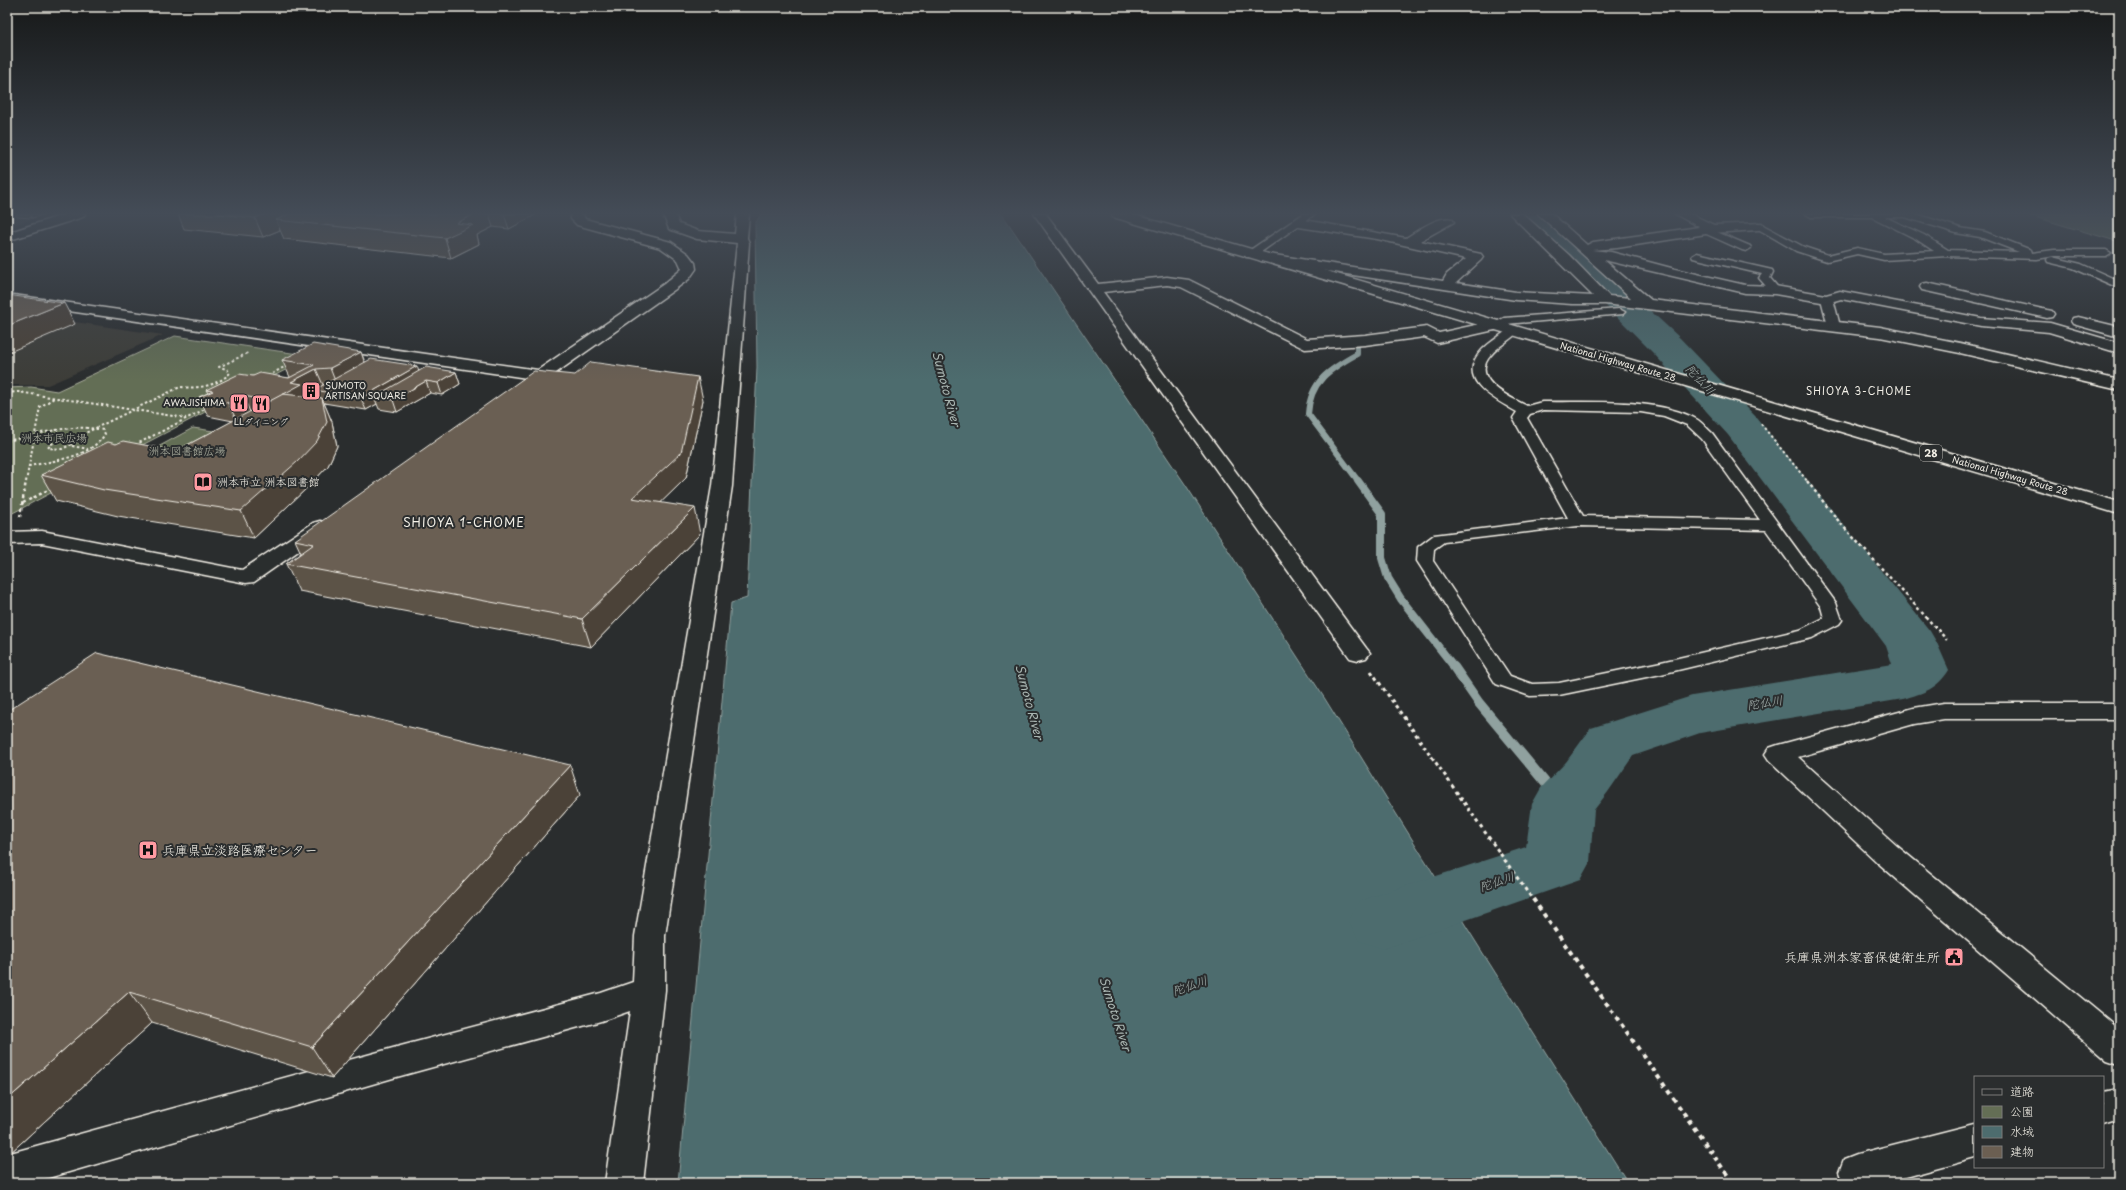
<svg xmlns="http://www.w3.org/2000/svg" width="2126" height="1190" font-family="'Playpen Sans','Klee One',sans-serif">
  <rect width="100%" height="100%" fill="#2a2d2e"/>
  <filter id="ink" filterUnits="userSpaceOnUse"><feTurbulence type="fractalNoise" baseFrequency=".025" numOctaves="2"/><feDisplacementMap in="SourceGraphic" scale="8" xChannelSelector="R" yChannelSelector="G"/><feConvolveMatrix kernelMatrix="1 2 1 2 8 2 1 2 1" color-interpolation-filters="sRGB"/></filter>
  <g filter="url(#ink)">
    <g fill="#3e3c39">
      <path d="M16,214H48L7,227V217Z"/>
      <path d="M7,312L163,335L48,385H7Z"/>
    </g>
    <g fill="#646e55" stroke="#acb09e">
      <path d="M2025,214H2119V242Z"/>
      <path d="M175,336L312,356L7,516V388L31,387L57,391Z"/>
      <path d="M193,428L247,436L132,461Z"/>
    </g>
    <path fill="#4d6c6e" stroke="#90a19f" d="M761,214H1002L1185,484L1325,699L1474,939L1628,1183H678L731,603L747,598L757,367L755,224Z"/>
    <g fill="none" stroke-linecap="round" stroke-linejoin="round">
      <path stroke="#90a19f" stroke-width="6" d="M1357,348V354C1330,369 1310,381 1308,414L1359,482"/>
      <path stroke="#90a19f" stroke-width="8" d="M1358,481L1382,514V558L1388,578L1401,599L1455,668"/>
      <path stroke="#90a19f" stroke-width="10" d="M1454,667L1479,703L1563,804"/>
      <path fill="#4d6c6e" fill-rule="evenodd" d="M1515,214H1545L1680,338L1756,417L1930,631L1937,643L1949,670C1937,689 1924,693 1903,699L1700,733L1633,756L1608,792L1594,810L1590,862L1580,880L1383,949L1359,941L1349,921L1359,901L1526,847L1532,804L1541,788L1566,762L1591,728L1692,696L1892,664L1886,646L1728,435L1654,354Z"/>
      <g stroke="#f4f1e8" stroke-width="3">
        <g id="service">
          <path d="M1303,214H1315L1254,257H1246L1245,255L1246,253Z"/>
          <path d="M1806,214H1916L1960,228L1985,232L2031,250L2032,253L2054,250H2106L2111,253L2106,256H2054L2037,259L1947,256L1884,260L1857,254L1827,261L1796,251L1753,226L1758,223L1761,224L1804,247L1828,255L1857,248L1884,254L1934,251L1916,239L1872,217H1811ZM1885,217H1905L1956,233L1980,237L2019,252L1948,250L1924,235Z"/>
          <path d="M1705,227L1750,246L1751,248L1746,251L1742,250L1702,232L1700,230Z"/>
          <path d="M1697,253L1772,270L1773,272L1770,278L1780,290L1779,292H1771L1759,278L1762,274L1693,258L1692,256Z"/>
          <path d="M2052,257L2081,264L2119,281V288L2073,268L2048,262L2047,260L2048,258Z"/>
          <path d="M1827,296L1833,299L1840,326L1838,328L1834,330L1828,326L1821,299Z"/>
          <path d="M1619,309L1625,312L1623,314L1506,324L1494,330L1488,326L1504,318Z"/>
          <path d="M1513,327L1519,331L1517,333C1509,341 1498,346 1491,355C1469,379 1509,397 1527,406L1542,402C1587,403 1656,397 1696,419C1702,422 1707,429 1712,433L1836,603L1842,620L1839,624L1812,638L1661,674L1559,695L1530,696L1496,684L1417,561L1418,547L1434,535L1568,518L1513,418L1517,412C1495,399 1454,380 1482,350C1490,342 1500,336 1509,329ZM1543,410L1641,412L1664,416L1687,425L1702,439L1760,520L1583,516L1527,418L1530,414ZM1578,526L1766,530L1821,607L1824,618L1800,630L1661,662L1559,683L1532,684L1510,676L1433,561L1434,549L1444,542Z"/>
        </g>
      </g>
      <g stroke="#f4f1e8" stroke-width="3">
        <g id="minor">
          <path d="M663,214H675L679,224L698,231L735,234L737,214H749L747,238L749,243L732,486L665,936V990L643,1183H605L630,1011L601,1021L393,1078L31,1183H7V1154L393,1048L601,993L633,982L635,936L712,486L737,243L697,239L669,229Z"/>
          <path d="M1034,214H1046L1098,284L1167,277L1189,280L1307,339L1365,335L1427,327L1439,333L1494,321L1499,323L1502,326L1499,329L1437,343L1424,337L1365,345L1305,349L1181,287L1167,285L1103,292L1366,648L1370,653L1366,658L1358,660L1350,658Z"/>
          <path d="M1510,214H1523L1569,255L1609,296L1631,298L1538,214H1552L1587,245L1593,242L1699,227L1675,214H1691L1714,225L1762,223L1764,226L1762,229L1758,230L1712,233L1617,248L1592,250L1611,252L1675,269L1745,285L1775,286L1826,295L1840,291L1981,318L2050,323L2119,343V353L2049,332L1981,326L1841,299L1827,303L1775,294L1745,293L1604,260L1651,300L1880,327L1960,343L2119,380V390L1960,353L1880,337L1605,304H1572L1516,300L1261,261L1254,257L1261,253L1443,281L1447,274L1466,259L1377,239L1299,227L1293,223L1299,219L1406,238C1419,230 1437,216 1452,219L1454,222L1420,241L1481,254L1483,257L1481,260L1456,283L1516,292L1593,296Z"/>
          <path d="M1927,283L2047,310L2052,311L2054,314L2052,317L2047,318L1922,290L1920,287L1922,284Z"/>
          <path d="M2078,317L2119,327V337L2073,324L2071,321L2073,318Z"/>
          <path d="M1944,703H2119V719H1944L1914,724L1798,757L1897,846L2119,1029V1065L2107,1061L1877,862L1769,760L1765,754L1769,748L1778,745L1914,708Z"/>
          <path d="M2119,1088V1120L2103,1125V1091Z"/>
          <path d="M1975,1124V1158L1884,1183H1843L1839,1172L1844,1159L1857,1154Z"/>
        </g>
      </g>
      <g stroke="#f4f1e8" stroke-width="3">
        <g id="tertiary">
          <path d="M571,214H583L585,219L671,242L688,254L695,263L696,269L689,279L674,290L526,394H514L512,390L527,378L7,302V294L538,370L664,284L682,269L678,260L661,248L577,225L571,219Z"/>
          <path d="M320,521L327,523L330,527L327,531L254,582L246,583L42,543L7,544V532L42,531L242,570L313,523Z"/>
        </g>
      </g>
      <g stroke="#f4f1e8" stroke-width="3">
        <path id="primary" d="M66,214H85L83,217L7,241V233Z"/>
      </g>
      <g stroke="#f4f1e8" stroke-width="3">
        <path id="trunk" d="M1111,214H1131L2119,502V514L1113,217Z"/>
      </g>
      <g stroke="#f4f1e8" stroke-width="2" stroke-dasharray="2.5 2.5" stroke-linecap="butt">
        <path d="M268,376L286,366"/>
        <path d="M7,393L18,392L186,418"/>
        <path d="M1761,424L1808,482"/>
        <path d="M68,438L75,439L76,442L62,449L48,448L51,444Z"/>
        <path d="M73,439L180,387C198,389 217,386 230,373L227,369L219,367L248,353"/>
        <path d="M7,441C39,434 70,423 103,430L105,434C90,458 55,460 30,466"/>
        <path d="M135,445L207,408"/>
        <path d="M72,446L88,449"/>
        <path d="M26,482L40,407L54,398"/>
      </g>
      <g stroke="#f4f1e8" stroke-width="2.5" stroke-dasharray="3 3" stroke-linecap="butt">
        <path d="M1807,481L1841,524L1947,640"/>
        <path d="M23,503L52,488"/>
        <path d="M20,517L26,481"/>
      </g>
      <path stroke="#f4f1e8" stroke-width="3" stroke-dasharray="3.5 3.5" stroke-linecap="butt" d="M1371,671L1533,900"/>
      <path stroke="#f4f1e8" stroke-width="4" stroke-dasharray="4.5 4.5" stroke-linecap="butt" d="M1533,899L1733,1183"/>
      <use href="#service" fill="#2a2d2e" fill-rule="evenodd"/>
      <use href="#minor" fill="#2a2d2e" fill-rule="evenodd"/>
      <use href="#tertiary" fill="#2a2d2e" fill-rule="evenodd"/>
      <use href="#primary" fill="#2a2d2e" fill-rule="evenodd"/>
      <use href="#trunk" fill="#2a2d2e" fill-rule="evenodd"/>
    </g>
    <g fill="#5c5247" stroke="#f4f1e8" fill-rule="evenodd">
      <path d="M16,214H45L32,218L17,217Z"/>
      <path d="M178,214H537L509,229L493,227L477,235L479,244L451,258L284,239L280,230L263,237L184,229Z"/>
      <path d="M361,352L365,362L419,371L456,372L460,384L442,395L430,393L397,412L379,409L377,404L366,410L324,403L332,422L337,446L328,466L308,487L254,538L118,516L56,501L41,475L116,444L176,451L233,421L208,416L199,397L208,393L206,390L253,376L289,378L290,377L282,360ZM315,391L317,398L308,397L307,395Z"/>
      <path d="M703,400L686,478L661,502L700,534L591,647L299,591L286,564L301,553L295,540Z"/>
      <path d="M7,711L580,795L332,1078L152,1023L9,1154L7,1153Z"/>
    </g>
    <g fill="#4b4239" stroke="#f4f1e8">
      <path d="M30,214H45L32,218Z"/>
      <path d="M265,214H301L276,220L280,230L263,237L255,218Z"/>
      <path d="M475,214H489L493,227L477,235L479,244L451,258L445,238L456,223Z"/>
      <path d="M504,214H537L509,229Z"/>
      <path d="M64,303L75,324L7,353V326Z"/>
      <path d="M361,352L367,370L337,386L330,368Z"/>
      <path d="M417,366L421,378L374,397L377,404L366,410L361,398Z"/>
      <path d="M316,369L324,387L314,390L315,391L307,395L310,402L271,401L291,382Z"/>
      <path d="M456,372L460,384L442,395L438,383Z"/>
      <path d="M698,377L703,400L686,478L639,524L632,498Z"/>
      <path d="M426,381L430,393L397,412L393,400Z"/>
      <path d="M243,396L251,414L237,421L228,403Z"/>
      <path d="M322,398L332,422L337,446L328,466L308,487L254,538L241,511Z"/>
      <path d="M695,508L700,534L591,647L582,619Z"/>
      <path d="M570,765L580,795L332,1078L312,1047Z"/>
      <path d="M129,992L152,1023L9,1154L7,1152V1100Z"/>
    </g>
    <g fill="#6b5f52" stroke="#f4f1e8">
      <path d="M218,214H265L255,218Z"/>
      <path d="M289,214H475L456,223L473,225L445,238L276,220Z"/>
      <path d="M7,295L64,303L7,326Z"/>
      <path d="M313,344L361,352L330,368L316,369L291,382L302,384L271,401L243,396L228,403L199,397L213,391L206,390L239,374L253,376L260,373L289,378L314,365L282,360Z"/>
      <path d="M371,359L417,366L361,398L314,390Z"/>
      <path d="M591,362L698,377L681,453L632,498L695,508L582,619L286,564L314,544L295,540L534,371L575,375Z"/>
      <path d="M426,367L456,372L438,383L426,381L393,400L374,397Z"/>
      <path d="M283,394L322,398L327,422L317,441L297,462L241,511L104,490L41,475L108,442L116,444L123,441L176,451Z"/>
      <path d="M97,653L570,765L312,1047L129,992L7,1100V711Z"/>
    </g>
  </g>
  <linearGradient id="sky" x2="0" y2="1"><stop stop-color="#171919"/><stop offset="0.56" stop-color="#444c57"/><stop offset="1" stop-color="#444c57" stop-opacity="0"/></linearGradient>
  <rect width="2126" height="381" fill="url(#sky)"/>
  <defs>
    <g id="building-square" transform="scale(1)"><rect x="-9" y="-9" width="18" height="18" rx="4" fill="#ff9aa2" stroke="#2a2d2e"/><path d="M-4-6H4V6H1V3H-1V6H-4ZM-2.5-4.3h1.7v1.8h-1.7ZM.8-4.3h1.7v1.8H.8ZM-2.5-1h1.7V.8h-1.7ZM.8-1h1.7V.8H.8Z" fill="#111"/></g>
    <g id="restaurant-square" transform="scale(1)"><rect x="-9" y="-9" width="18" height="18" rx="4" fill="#ff9aa2" stroke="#2a2d2e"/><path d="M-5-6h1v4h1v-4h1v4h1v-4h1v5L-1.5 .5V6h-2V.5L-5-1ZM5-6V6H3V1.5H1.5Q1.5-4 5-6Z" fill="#111"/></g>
    <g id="library-square" transform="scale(1)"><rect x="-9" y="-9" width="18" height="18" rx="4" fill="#ff9aa2" stroke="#2a2d2e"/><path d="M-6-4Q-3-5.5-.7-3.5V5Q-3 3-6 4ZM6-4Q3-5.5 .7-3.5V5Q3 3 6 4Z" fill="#111"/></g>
    <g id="hospital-square" transform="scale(1)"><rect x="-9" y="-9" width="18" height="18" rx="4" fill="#ff9aa2" stroke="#2a2d2e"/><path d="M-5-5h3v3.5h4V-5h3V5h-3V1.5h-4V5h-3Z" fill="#111"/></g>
    <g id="civic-square" transform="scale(1)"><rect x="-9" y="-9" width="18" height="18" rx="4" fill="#ff9aa2" stroke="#2a2d2e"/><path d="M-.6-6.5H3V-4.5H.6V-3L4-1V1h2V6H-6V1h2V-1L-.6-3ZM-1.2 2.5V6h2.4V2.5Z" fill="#111"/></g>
  </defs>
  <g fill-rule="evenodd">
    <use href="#building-square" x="311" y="391"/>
    <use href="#restaurant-square" x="239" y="403"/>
    <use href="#restaurant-square" x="261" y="404"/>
    <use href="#library-square" x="203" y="482"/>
    <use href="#hospital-square" x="148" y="850"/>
    <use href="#civic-square" x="1954" y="957"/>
  </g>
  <g text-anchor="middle" stroke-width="4" stroke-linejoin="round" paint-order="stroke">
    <g font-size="9" fill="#f4f1e8" stroke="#2a2d2e">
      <text transform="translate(1618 362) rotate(16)" y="3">National Highway Route 28</text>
      <text transform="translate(2010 476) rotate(16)" y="3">National Highway Route 28</text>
    </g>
    <g font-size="9" fill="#f4f1e8" stroke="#2a2d2e" text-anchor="start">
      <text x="325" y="389">SUMOTO<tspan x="325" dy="10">ARTISAN SQUARE</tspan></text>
      <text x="225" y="406" text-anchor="end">AWAJISHIMA</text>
      <text x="261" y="425" text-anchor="middle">LLダイニング</text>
    </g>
    <g font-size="10" letter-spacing="1" fill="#f4f1e8" stroke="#2a2d2e">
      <text x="1859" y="395">SHIOYA 3-CHOME</text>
    </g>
    <rect fill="#2a2d2e" stroke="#b7b6b0" stroke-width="1" x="1920" y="445" width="22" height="16" rx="3"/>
    <g font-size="10" font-weight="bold" fill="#f4f1e8">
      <text x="1931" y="457">28</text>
    </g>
    <g font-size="11" fill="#b3b6a6" stroke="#2a2d2e">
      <text x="54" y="442">洲本市民広場</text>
      <text x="187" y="455">洲本図書館広場</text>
    </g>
    <g font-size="11" fill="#f4f1e8" stroke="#2a2d2e" text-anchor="start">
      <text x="217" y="486">洲本市立 洲本図書館</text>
    </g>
    <g font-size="12" font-style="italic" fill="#a9b5b1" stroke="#2a2d2e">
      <text transform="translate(1700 380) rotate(47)" y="4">陀仏川</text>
      <text transform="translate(946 389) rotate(75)" y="4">Sumoto River</text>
      <text transform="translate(1029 702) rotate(75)" y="4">Sumoto River</text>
      <text transform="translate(1765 703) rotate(-9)" y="4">陀仏川</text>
      <text transform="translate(1497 882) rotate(-19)" y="4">陀仏川</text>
      <text transform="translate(1190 986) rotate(-19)" y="4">陀仏川</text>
      <text transform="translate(1115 1014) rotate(72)" y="4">Sumoto River</text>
    </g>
    <g font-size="12" letter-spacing="1" fill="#f4f1e8" stroke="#2a2d2e">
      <text x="464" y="527">SHIOYA 1-CHOME</text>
    </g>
    <g font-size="13" fill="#f4f1e8" stroke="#2a2d2e" text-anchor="start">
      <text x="162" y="855">兵庫県立淡路医療センター</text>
      <text x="1940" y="962" text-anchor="end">兵庫県洲本家畜保健衛生所</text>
    </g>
  </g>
  <rect width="2126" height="1190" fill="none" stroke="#2a2d2e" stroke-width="24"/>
  <rect x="12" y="12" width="2102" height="1166" fill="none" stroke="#f4f1e8" stroke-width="1.5" filter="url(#ink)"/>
  <rect x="1974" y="1076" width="130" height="92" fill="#2a2d2e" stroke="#7b7b78"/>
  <rect x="1982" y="1089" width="20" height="6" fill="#2a2d2e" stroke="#7b7b78"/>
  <text x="2010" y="1096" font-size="12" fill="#f4f1e8">道路</text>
  <rect x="1982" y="1106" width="20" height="12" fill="#646e55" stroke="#7b7b78"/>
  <text x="2010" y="1116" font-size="12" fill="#f4f1e8">公園</text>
  <rect x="1982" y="1126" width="20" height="12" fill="#4d6c6e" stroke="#7b7b78"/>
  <text x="2010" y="1136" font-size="12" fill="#f4f1e8">水域</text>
  <rect x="1982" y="1146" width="20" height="12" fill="#6b5f52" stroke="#7b7b78"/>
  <text x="2010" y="1156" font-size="12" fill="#f4f1e8">建物</text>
</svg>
